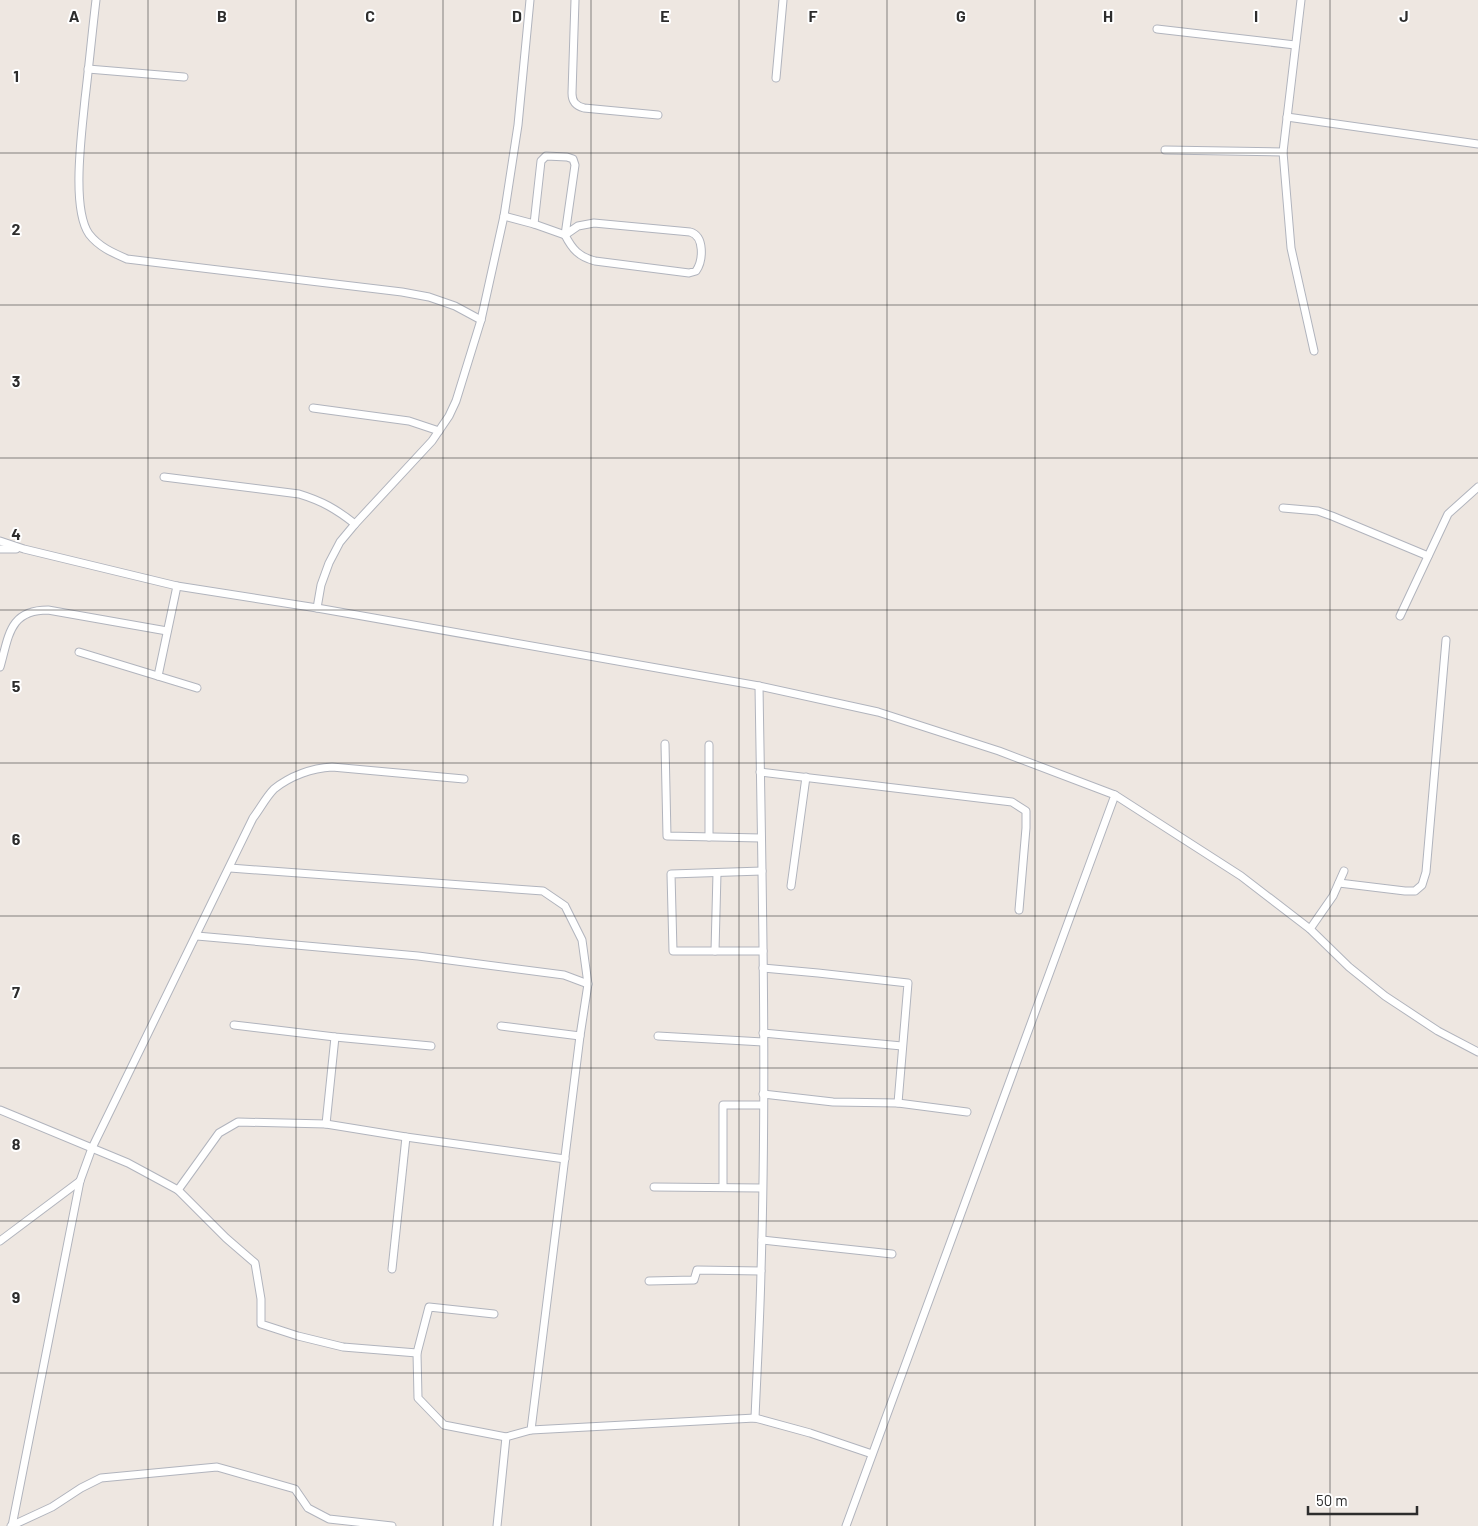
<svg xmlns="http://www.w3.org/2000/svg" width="1478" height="1526" font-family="Barlow,sans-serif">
  <rect width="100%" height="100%" fill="#eee7e1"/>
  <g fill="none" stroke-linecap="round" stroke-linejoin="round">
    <g stroke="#b1b4bd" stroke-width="9">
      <g id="lane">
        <path d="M96,0C92,33 89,66 85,99C82,131 71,208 89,234C99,247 113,253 127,259L402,292L429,297L455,306L481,320"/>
        <path d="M575,0L572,93C572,102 576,106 584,108L658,115"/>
        <path d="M1301,0L1283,152L1291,248L1314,351"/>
        <path d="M1157,29L1295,45"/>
        <path d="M88,69L184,77"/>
        <path d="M776,78L783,0"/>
        <path d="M1287,117L1478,144"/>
        <path d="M1165,150L1283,152"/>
        <path d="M504,216L534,224L565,235"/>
        <path d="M534,224L541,161L546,156L567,157L573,159L575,165L565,235C572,249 579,257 595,261L689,273L696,271C703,261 705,236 690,232L594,223L578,226L565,235"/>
        <path d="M313,408L409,421L439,431"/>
        <path d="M164,477L299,494C322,501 336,509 355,524"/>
        <path d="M1283,508L1318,511L1332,516L1428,556"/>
        <path d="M0,541L24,549L177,586L317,608L759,686L878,712L999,751L1115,795L846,1526"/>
        <path d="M0,549H16"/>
        <path d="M317,608L321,585L329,563L340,542L355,524L432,441L449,416L456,401L481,320L504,216L518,125L530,0"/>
        <path d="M1400,616L1448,514L1478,487"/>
        <path d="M79,652L197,688"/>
        <path d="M0,667C9,636 9,610 48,610L167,631"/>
        <path d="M158,676L177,586"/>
        <path d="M665,744L667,836L761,838"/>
        <path d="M709,745V837"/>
        <path d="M760,772L1012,802L1026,811V828L1019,910"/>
        <path d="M1115,795L1241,876L1310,929L1349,967L1385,996L1438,1031L1478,1052"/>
        <path d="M230,868L543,891L565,906L582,940L588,984L580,1036L531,1430L506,1437L497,1526"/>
        <path d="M762,871L671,874L673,951H763"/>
        <path d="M1339,883L1405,891H1415L1422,885L1426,872L1446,640"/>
        <path d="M791,886L806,777"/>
        <path d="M1310,929L1333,896L1344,871"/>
        <path d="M197,936L418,956L564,975L588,984"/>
        <path d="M715,951L717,873"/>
        <path d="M763,968L818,973L908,983L898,1103"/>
        <path d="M234,1025L335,1037L431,1046"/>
        <path d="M501,1026L580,1036"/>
        <path d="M763,1033L902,1046"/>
        <path d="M658,1036L763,1042"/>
        <path d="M763,1094L833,1102L898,1103L967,1112"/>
        <path d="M0,1110L128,1163L178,1190L226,1238L255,1263L261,1299V1324L298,1336L343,1347L417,1353"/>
        <path d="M326,1124L335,1037"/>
        <path d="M654,1187L762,1188"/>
        <path d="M723,1187V1105H763"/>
        <path d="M178,1190L219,1133L238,1122L326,1124L406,1137L565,1159"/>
        <path d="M762,1240L892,1254"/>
        <path d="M0,1241L80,1181"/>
        <path d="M392,1269L406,1137"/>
        <path d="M649,1281L694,1280L697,1270L761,1271"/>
        <path d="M494,1314L429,1307L417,1353L418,1398L444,1425L506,1437"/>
        <path d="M755,1418C757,1369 760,1320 761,1271C767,1076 762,881 759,686"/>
        <path d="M531,1430L755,1418L810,1433L872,1454"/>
        <path d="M11,1526L52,1507L81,1488L101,1478L217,1467L295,1489L308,1508L329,1519L392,1526"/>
        <path d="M12,1526L80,1181L92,1148L253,818C260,809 266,797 274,789C290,776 312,768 332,767L464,779"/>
      </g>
    </g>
    <use href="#lane" stroke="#fff" stroke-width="7"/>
  </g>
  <path fill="none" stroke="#2d2d2d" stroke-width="1" stroke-opacity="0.55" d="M148,0V1526M296,0V1526M443,0V1526M591,0V1526M739,0V1526M887,0V1526M1035,0V1526M1182,0V1526M1330,0V1526M0,153H1478M0,305H1478M0,458H1478M0,610H1478M0,763H1478M0,916H1478M0,1068H1478M0,1221H1478M0,1373H1478"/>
  <g font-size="16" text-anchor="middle" font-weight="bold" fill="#2d2d2d" stroke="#fff" stroke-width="4" stroke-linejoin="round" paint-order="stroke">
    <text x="74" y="22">A</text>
    <text x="222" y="22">B</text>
    <text x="370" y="22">C</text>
    <text x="517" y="22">D</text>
    <text x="665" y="22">E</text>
    <text x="813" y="22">F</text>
    <text x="961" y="22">G</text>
    <text x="1108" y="22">H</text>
    <text x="1256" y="22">I</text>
    <text x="1404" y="22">J</text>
    <text x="16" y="82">1</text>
    <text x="16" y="235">2</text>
    <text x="16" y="387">3</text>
    <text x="16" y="540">4</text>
    <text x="16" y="692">5</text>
    <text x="16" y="845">6</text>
    <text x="16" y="998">7</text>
    <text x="16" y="1150">8</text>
    <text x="16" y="1303">9</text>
  </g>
  <path d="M1308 1506v8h109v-8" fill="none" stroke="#2d2d2d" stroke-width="2.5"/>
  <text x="1316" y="1506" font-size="15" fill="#2d2d2d" stroke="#ffffff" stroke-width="4" paint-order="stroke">50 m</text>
</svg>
